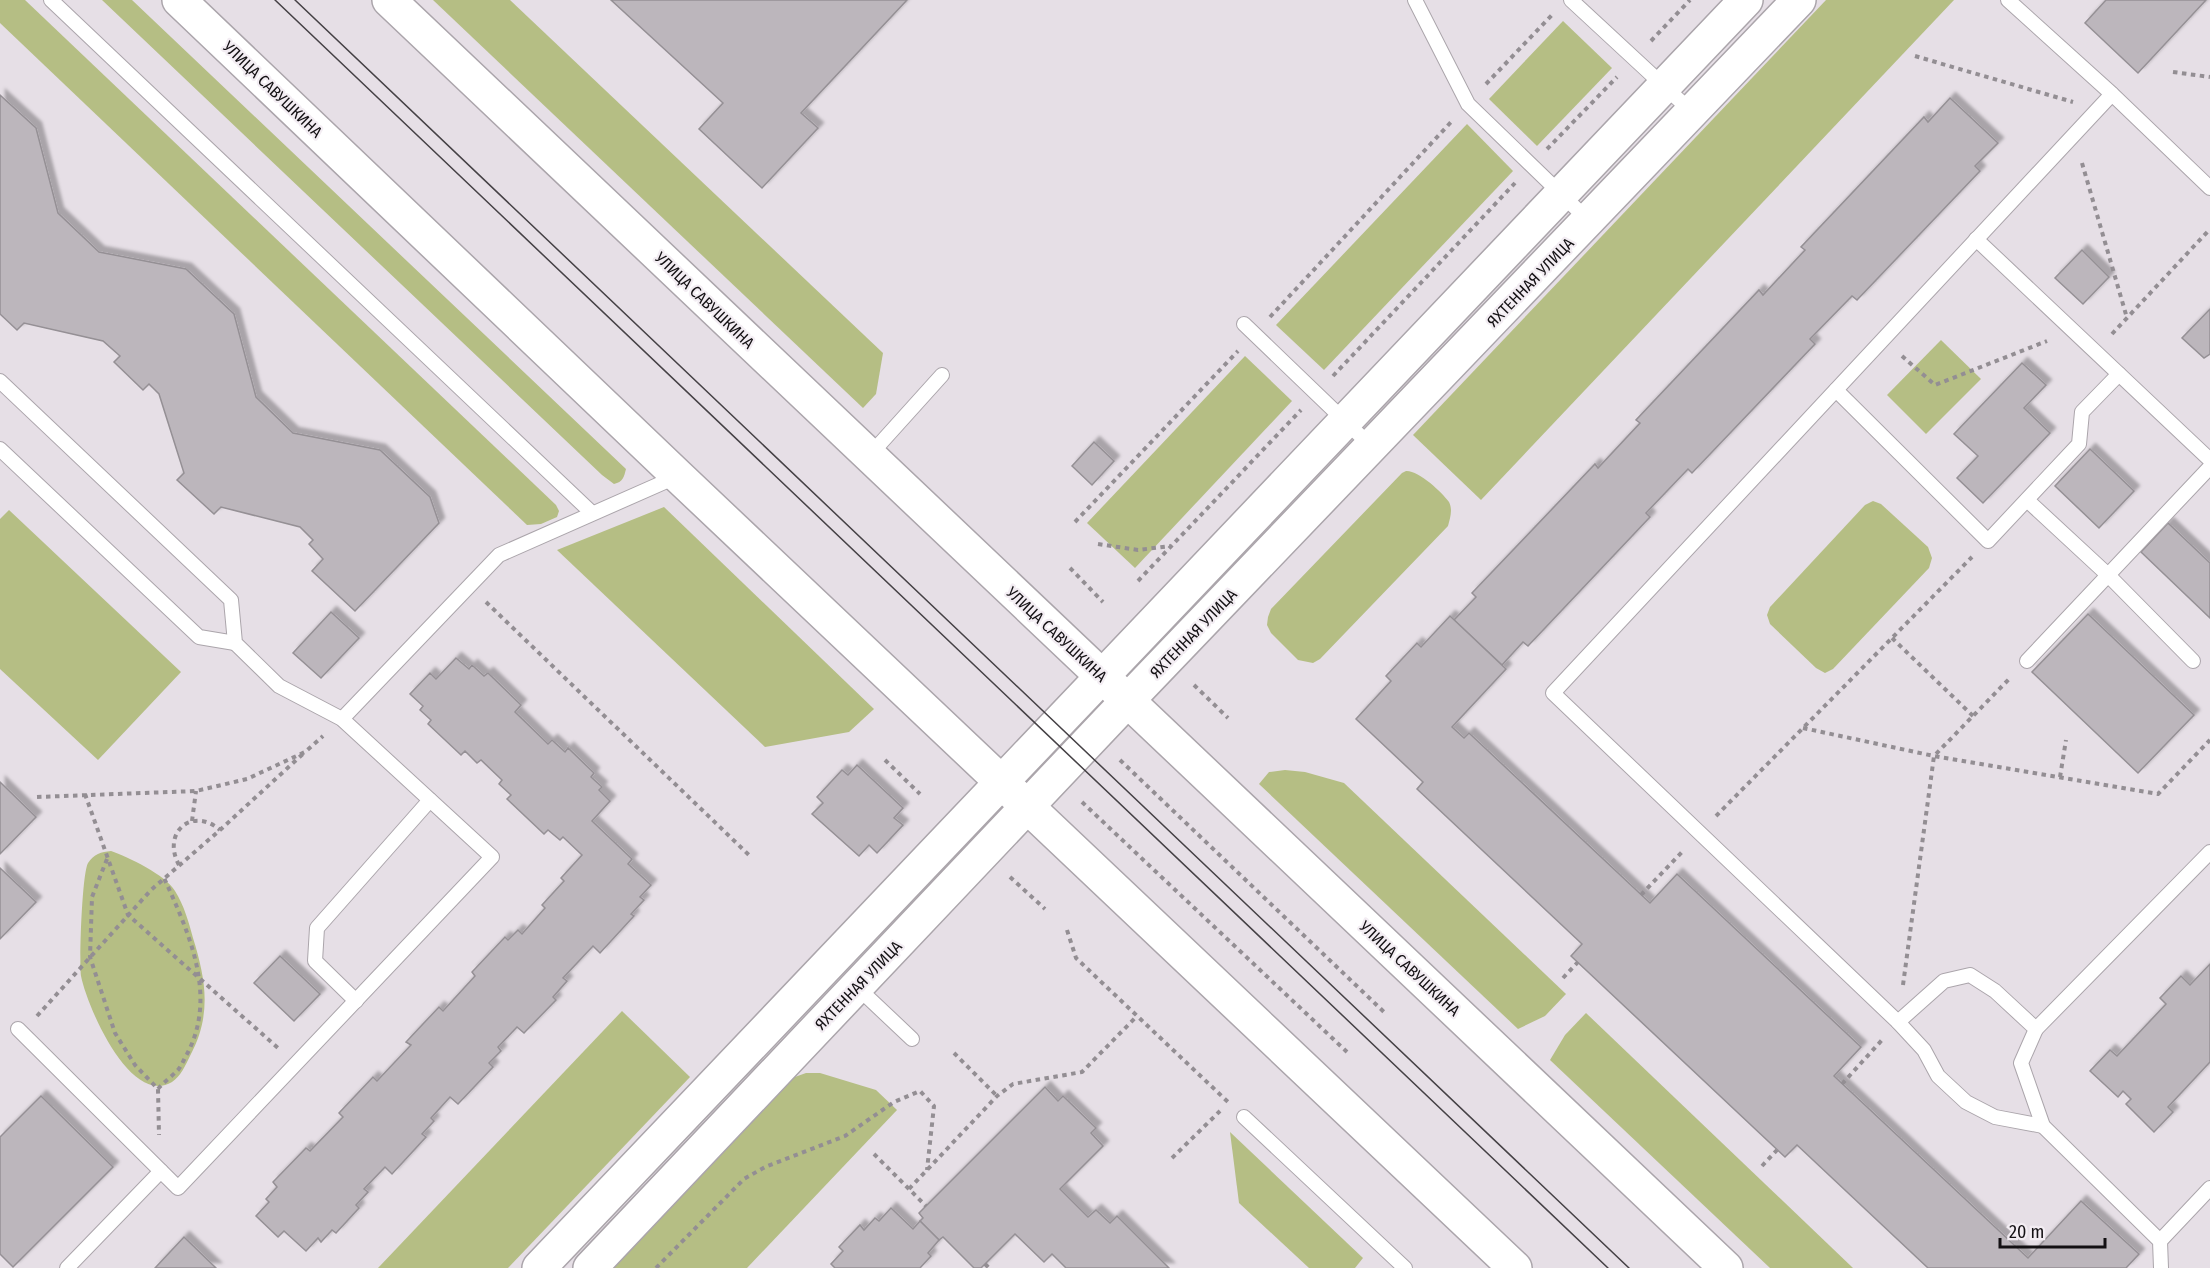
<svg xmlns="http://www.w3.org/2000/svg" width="2210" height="1268" font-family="'Fira Sans Condensed',sans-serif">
  <defs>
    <filter id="shadow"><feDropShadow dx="5.5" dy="-5.5" stdDeviation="1.5" flood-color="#0004"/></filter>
  </defs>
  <rect width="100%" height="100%" fill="#e6dfe6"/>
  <g fill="#b5be84">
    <path d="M0,0H25L556,505L559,511L557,517L541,524L527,525L0,23Z"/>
    <path d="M102,0H132L626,469C624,477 623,482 614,484L602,475Z"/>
    <path d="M433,0H510L883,353L876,394L863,408Z"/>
    <path d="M1826,0H1954L1481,500L1413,435Z"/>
    <path d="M1563,21L1612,68L1537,146L1489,99Z"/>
    <path d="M1467,124L1513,171L1324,370L1276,325Z"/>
    <path d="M1941,340L1981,379L1926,434L1887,395Z"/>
    <path d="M1245,356L1292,401L1135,568L1087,523Z"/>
    <path d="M1406,471C1418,470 1442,492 1449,502C1453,510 1450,518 1448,526L1320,659L1313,663L1298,660L1271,633L1267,625L1268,617L1271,609L1402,473Z"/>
    <path d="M1873,501L1881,504L1928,547L1932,558L1929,568L1833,669L1825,673L1816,668L1770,624L1767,615L1770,607L1865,505Z"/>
    <path d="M664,507L874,709L849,732L765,747L557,550Z"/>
    <path d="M9,510L181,672L98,760L0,669V519Z"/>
    <path d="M1285,770L1305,772L1344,783L1566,994L1545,1016L1518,1029L1259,784L1269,772Z"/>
    <path d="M111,851C128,857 166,875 175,891C184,905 189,923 193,938C206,980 212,1015 190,1056C185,1066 181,1076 172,1082C130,1107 87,1006 81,976C79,962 82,873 88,863C94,854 101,852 111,851Z"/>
    <path d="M622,1011L690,1077L508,1268H378Z"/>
    <path d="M1586,1013L1853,1268H1770L1550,1060L1565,1035Z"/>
    <path d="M806,1073H820L876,1090L897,1110L747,1268H613L792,1078Z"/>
    <path d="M1230,1132L1363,1258L1355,1268H1309L1239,1203Z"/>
  </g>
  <g fill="#bcb6bc" stroke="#959095" stroke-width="1.5" filter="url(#shadow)">
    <path d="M611,0H907L801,113L818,128L762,188L699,129L723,103Z"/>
    <path d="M2106,0H2206L2138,73L2085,23Z"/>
    <path d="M0,95L36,128L58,213L99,252L186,269L234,314L256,397L293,433L380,450L430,497L439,523L355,611L312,571L323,559L309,544L313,540L300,527L221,507L214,514L177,480L184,473L159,394L149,384L143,390L114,362L120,356L103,341L24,323L17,330L0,314Z"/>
    <path d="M1950,98L1998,143L1975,166L1980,171L1857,300L1852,296L1810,339L1815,344L1692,473L1688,469L1646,513L1650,517L1528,646L1523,642L1502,665L1454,620L1476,597L1472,593L1595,464L1598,468L1640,423L1636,420L1759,290L1763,295L1805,250L1801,247L1924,117L1928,122Z"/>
    <path d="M2082,250L2109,277L2083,304L2055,278Z"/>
    <path d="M2210,309V354L2204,358L2182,338Z"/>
    <path d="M2022,363L2046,385L2024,408L2050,433L1983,503L1957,478L1978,456L1954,434Z"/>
    <path d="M1094,442L1114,461L1092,485L1072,466Z"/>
    <path d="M2090,449L2134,491L2099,528L2055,486Z"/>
    <path d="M2168,523L2210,563V618L2141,552Z"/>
    <path d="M331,612L359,638L321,678L293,653Z"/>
    <path d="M2088,614L2194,715L2138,773L2032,672Z"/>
    <path d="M1450,616L1506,669L1452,727L1464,738L1469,733L1650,903L1677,874L1861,1047L1834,1076L2028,1258L2081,1201L2139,1254L2126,1268H1928L1797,1145L1785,1157L1571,956L1582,944L1417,789L1423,782L1356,719L1391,681L1386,676L1417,643L1421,647Z"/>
    <path d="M456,658L469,669L472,665L484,676L488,673L521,705L515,712L548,744L552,740L565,752L568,748L594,773L591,777L602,787L599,790L610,801L592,821L632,859L628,864L651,885L640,897L644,900L631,914L634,916L600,953L593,946L563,978L567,981L553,997L556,1000L524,1033L517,1027L498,1047L501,1051L489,1063L493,1067L458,1104L450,1097L431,1118L434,1121L422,1134L426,1137L392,1174L385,1167L364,1189L368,1192L356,1205L359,1208L336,1233L332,1230L321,1242L318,1238L306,1251L284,1231L278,1237L256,1216L269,1202L266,1199L277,1187L273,1182L306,1148L310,1151L343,1117L339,1113L373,1077L377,1081L411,1045L406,1042L439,1007L443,1011L475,976L472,972L505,937L508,940L518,930L522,934L545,908L542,905L564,881L561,878L582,855L563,837L560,840L548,830L544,834L507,799L511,795L499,784L502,780L481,760L477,763L465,751L461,755L428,724L431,720L420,710L423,706L410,694L430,673L436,679Z"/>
    <path d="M857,765L903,808L894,818L903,825L877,853L869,845L859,856L812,814L823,803L817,797L842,770L848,775Z"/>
    <path d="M0,782L36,817L0,854Z"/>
    <path d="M0,868L36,902L0,939Z"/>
    <path d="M280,956L320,994L294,1021L254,983Z"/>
    <path d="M2210,964V1062L2168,1107L2173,1112L2154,1132L2126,1104L2131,1099L2123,1091L2118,1097L2090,1071L2110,1050L2117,1056L2166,1004L2160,998L2181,976L2190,985Z"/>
    <path d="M1045,1087L1058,1101L1063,1096L1096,1128L1091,1133L1103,1146L1060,1189L1088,1217L1096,1210L1110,1223L1117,1216L1169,1268H1066L1052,1254L1044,1262L1015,1234L981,1268H974L943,1237L939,1240L920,1221L923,1218L919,1213Z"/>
    <path d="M41,1096L113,1167L13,1267L0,1254V1137Z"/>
    <path d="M891,1208L913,1229L920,1221L939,1240L928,1253L931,1256L920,1268H835L831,1264L843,1251L839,1247L860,1225L864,1230L875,1218L879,1221Z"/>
    <path d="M184,1237L216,1268H155Z"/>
  </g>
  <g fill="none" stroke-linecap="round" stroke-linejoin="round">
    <g stroke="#aba5ab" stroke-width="16">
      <g id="lane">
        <path d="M51,0L592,513"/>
        <path d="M1415,0L1468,104L1588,220"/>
        <path d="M1571,0L1692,112"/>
        <path d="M2008,0L2112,94L2210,188"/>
        <path d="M1976,239L2210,460"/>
        <path d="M1244,324L1372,447"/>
        <path d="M0,381L231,600L235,643L279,686L342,719L492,857L178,1188L18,1029"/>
        <path d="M1836,390L1988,541L2079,444L2082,412L2119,374"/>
        <path d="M0,449L199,637L235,643"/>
        <path d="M869,456L942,375"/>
        <path d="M2027,500L2108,575L2193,661"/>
        <path d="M2027,661L2210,467"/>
        <path d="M342,719L499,555L678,476"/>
        <path d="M857,987L912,1039"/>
        <path d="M356,1001L315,961L317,928L430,800"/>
        <path d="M1898,1022L1944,981L1970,975L1995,991L2036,1029L2021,1063L2043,1126L2160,1241L2161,1268"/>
        <path d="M2036,1029L2210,852"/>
        <path d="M1244,1117L1405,1268"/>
        <path d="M2043,1126L1995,1117L1966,1102L1938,1076L1924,1050L1898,1022L1553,693L2112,94"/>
        <path d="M2160,1241L2210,1188"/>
        <path d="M67,1268L161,1171"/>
      </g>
    </g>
    <g stroke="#aba5ab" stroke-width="36">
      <g id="secondary">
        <path d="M179,0L678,476L1515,1268"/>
        <path d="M389,0L1726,1268"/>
        <path d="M539,1268L1746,0"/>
        <path d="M590,1268L1128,700L1799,0"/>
      </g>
    </g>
    <g stroke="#938e93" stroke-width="4" stroke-dasharray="4.5 4.5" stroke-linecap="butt">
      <path d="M1651,41L1690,0"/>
      <path d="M1915,56L2073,102"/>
      <path d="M2173,72L2210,77"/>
      <path d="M1486,84L1553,14"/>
      <path d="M1547,149L1617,77"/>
      <path d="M2082,163L2127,318"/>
      <path d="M1270,317L1452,121"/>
      <path d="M2112,334L2210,229"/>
      <path d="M1902,356L1935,385L2047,341"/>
      <path d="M1333,376L1515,183"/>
      <path d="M1075,522L1238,351"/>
      <path d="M1098,544L1138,550L1170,546"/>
      <path d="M1070,568L1103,602"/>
      <path d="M1138,581L1301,410"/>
      <path d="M486,602L751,857"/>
      <path d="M1892,638L1973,716"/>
      <path d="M1194,685L1228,718"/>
      <path d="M1803,728L1934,756L2158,794L2210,740"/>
      <path d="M885,760L920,794"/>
      <path d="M1120,760L1384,1012"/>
      <path d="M2060,777L2066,740"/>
      <path d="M85,794L128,915L278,1048"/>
      <path d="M37,797L196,791L247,779L305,752L323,736"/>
      <path d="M1082,802L1347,1052"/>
      <path d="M1716,816L1972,557"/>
      <path d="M192,821L196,791"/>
      <path d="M107,859L92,897L90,957L115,1033L135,1065L158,1089L159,1135"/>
      <path d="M179,865C161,832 193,806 220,830"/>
      <path d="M1010,877L1045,909"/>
      <path d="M1641,895L1684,850"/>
      <path d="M1067,930L1076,958L1228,1102"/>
      <path d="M1563,978L1578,962"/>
      <path d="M1903,985L1934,756L2011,677"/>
      <path d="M37,1016L151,890L220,830L305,752"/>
      <path d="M954,1053L997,1096"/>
      <path d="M1842,1084L1882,1040"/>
      <path d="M158,1089C164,1082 172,1076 178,1070C182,1065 184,1059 187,1054C218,996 189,933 164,878"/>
      <path d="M874,1154L926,1206"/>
      <path d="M1172,1158L1220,1111"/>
      <path d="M1762,1166L1777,1150"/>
      <path d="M909,1189L997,1096L1013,1084L1082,1072L1137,1016"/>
      <path d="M985,1264L989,1268"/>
      <path d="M656,1268L744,1179L765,1167L845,1136L894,1102L920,1091L934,1106L927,1170"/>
    </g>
    <use href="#lane" stroke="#fff" stroke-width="14"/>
    <use href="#secondary" stroke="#fff" stroke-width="33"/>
    <g stroke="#454145" stroke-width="1.5">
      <path d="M275,0L1608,1268"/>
      <path d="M295,0L1629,1268"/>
    </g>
  </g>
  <g text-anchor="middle" stroke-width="4.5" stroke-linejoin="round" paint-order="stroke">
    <g font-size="16" fill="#131013" stroke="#f3edf3">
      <text transform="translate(273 89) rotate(44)" y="6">УЛИЦА САВУШКИНА</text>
      <text transform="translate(1530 282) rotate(-46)" y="6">ЯХТЕННАЯ УЛИЦА</text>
      <text transform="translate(705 300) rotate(44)" y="6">УЛИЦА САВУШКИНА</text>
      <text transform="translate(1193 633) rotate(-46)" y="6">ЯХТЕННАЯ УЛИЦА</text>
      <text transform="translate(1057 634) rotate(43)" y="6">УЛИЦА САВУШКИНА</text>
      <text transform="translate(1410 968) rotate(43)" y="6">УЛИЦА САВУШКИНА</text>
      <text transform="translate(858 985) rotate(-46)" y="6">ЯХТЕННАЯ УЛИЦА</text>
    </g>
  </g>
  <path d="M2000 1238v9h105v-9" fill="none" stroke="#131013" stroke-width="3"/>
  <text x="2009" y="1238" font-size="18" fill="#131013" stroke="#f3edf3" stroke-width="4.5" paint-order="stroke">20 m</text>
</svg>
